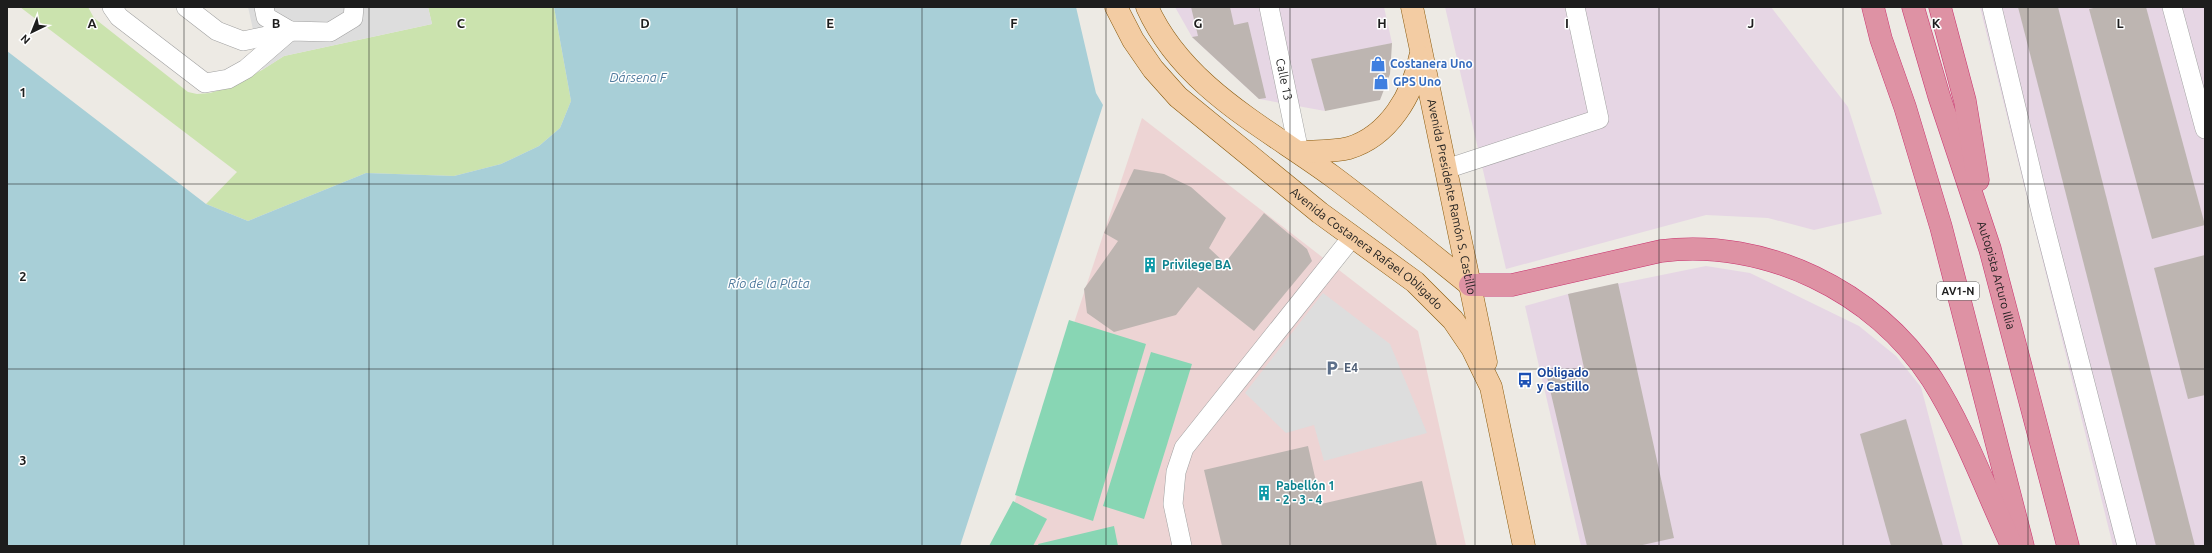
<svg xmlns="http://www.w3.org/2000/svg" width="2212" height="553" font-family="Ubuntu,sans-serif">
  <rect width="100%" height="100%" fill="#edeae4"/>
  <path fill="#edd4d4" d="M1142,118L1418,331L1466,546H1000Z"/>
  <g fill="#e6d6e4">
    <path d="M1175,7H1384L1392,43L1313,62L1325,111L1259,99L1192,37Z"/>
    <path d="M1445,7H1771L1848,107L1882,214L1814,230L1768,218L1706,215L1506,269Z"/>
    <path d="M1980,7H2205V546H2113Z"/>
    <path d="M1706,266L1750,273L1859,326L1896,356L1921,387L1963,546H1581L1525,306L1568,294Z"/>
  </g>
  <path fill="#cbe3ae" d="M20,7H88L94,18L188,92L197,94L210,93L227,88L262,70L284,56L432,24L428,7H554L571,101L560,128L539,146L501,164L454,176L366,173L248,221L206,204L237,172Z"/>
  <g fill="#88d6b4">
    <path d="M1069,320L1146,344L1093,521L1015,495Z"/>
    <path d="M1151,352L1192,364L1144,519L1103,506Z"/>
    <path d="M1013,501L1047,519L1033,546H989Z"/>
    <path d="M1114,526L1118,546H1039L1038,544Z"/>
  </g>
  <g fill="#ddd">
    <path d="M248,7H428L432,24L284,56L262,70Z"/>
    <path d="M1323,293L1390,344L1427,433L1324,461L1314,425L1286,433L1245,393Z"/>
  </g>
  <path fill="#a8cfd7" d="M554,7H1076L1096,93L1103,105L960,546H7V51L206,204L248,221L366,173L454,176L501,164L539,146L560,128L571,101Z"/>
  <g fill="#bdb5b1">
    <path d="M1191,7H1230L1234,25L1248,22L1266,98L1259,99L1192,37L1198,36Z"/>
    <path d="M2018,7H2058L2195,546H2156Z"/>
    <path d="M2098,7H2146L2205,225L2152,239L2089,9Z"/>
    <path d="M1392,43L1390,74L1380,100L1325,111L1311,59Z"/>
    <path d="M1134,169L1164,174L1191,187L1226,218L1209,248L1225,263L1264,213L1307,249L1312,261L1254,331L1198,287L1176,315L1114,332L1087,313L1084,289L1118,241L1104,233Z"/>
    <path d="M2205,255V395L2188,399L2154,268Z"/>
    <path d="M1618,283L1674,538L1638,546H1587L1547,377L1584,368L1568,294Z"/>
    <path d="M1906,419L1943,546H1891L1860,434Z"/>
    <path d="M1308,446L1321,504L1422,481L1437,546H1222L1204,470Z"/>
  </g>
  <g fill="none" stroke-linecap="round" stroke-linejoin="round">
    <g stroke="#a1a1a1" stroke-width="20">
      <g id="minor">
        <path d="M112,7L119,17L205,83L228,79L246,69L290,31"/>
        <path d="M186,7L217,31L243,41L290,31L330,32L353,18L354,7"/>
        <path d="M264,7L266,17L290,31"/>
        <path id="s1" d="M1269,7L1299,152"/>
        <path d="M1992,7L2042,216L2127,546"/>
        <path d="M2172,7L2205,129"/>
        <path d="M1446,169L1599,119L1575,7"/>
        <path d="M1182,546L1173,504L1176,472L1184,448L1353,236"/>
      </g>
    </g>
    <g stroke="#895a0d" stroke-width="23">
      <g id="major">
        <path id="s2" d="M1116,7L1133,40L1153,69L1178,97L1320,213L1415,282L1453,320L1472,348L1491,387L1524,546"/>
        <path d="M1147,7C1183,87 1265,127 1332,176C1379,211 1424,248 1470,285"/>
        <path id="s3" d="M1412,7L1486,362"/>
        <path d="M1299,152C1315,151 1333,152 1349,148C1389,136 1413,94 1420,57"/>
      </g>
    </g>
    <g stroke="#c9336e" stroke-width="23">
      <g id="highway">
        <path d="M1873,7L1881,39L1905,107L1941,227L2023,546"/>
        <path id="s4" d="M1913,7L1939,96L1990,249L2068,546"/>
        <path d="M1940,7L1965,101L1978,180"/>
        <path d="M1470,285H1512L1661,251C1765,238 1875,291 1932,379C1965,431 1986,491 2012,546"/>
      </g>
    </g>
    <use href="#minor" stroke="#fff" stroke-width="19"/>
    <use href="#major" stroke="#f3cca3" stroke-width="22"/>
    <use href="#highway" stroke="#de92a4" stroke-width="22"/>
  </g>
  <path fill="none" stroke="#1d1d1d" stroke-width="1" stroke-opacity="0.55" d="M184,7V546M369,7V546M553,7V546M737,7V546M922,7V546M1106,7V546M1290,7V546M1475,7V546M1659,7V546M1843,7V546M2028,7V546M7,184H2205M7,369H2205"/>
  <defs>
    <g id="shop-bare" transform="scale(1.2)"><path d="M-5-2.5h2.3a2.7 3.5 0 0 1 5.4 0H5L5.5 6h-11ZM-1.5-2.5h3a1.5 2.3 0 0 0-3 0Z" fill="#3f7fe0" stroke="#fff" stroke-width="2.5" paint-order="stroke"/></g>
    <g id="building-bare" transform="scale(1.2)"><path d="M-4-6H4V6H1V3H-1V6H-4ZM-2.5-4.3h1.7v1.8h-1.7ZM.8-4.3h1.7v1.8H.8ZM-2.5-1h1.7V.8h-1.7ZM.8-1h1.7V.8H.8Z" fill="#0f9aa8" stroke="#fff" stroke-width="2.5" paint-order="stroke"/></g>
    <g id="parking-bare" transform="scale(1.2)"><path d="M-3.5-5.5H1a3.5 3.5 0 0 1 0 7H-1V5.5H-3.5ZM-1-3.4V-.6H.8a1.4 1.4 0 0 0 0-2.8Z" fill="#5c6f8a" stroke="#fff" stroke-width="2.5" paint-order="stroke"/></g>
    <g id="bus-bare" transform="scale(1.2)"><path d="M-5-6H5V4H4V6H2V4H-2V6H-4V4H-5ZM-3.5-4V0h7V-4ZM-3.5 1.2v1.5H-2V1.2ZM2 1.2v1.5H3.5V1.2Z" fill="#1a4fb4" stroke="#fff" stroke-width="2.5" paint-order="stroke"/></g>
  </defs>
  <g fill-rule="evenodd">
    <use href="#shop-bare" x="1378" y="64"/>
    <use href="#shop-bare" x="1381" y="82"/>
    <use href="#building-bare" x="1150" y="265"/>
    <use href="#parking-bare" x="1332" y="368"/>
    <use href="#bus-bare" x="1525" y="380"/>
    <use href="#building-bare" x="1264" y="493"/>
  </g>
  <g text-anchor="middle" stroke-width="3" stroke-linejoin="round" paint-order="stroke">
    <rect fill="#fff" stroke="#616161" stroke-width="1" x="1937" y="282" width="42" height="18" rx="3"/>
    <g font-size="11" font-weight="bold" fill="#1d1d1d">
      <text x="1958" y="295">AV1-N</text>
    </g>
    <g font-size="12" font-weight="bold" fill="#366cbe" stroke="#fff" text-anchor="start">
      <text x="1390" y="68">Costanera Uno</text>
      <text x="1393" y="86">GPS Uno</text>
    </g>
    <g font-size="12" fill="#1d1d1d" stroke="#fff">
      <text dy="4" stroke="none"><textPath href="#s1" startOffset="74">Calle 13</textPath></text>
      <text dy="4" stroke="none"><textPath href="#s3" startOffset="194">Avenida Presidente Ramón S. Castillo</textPath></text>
      <text dy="4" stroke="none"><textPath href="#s2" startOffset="352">Avenida Costanera Rafael Obligado</textPath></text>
      <text dy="4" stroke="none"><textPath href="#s4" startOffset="281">Autopista Arturo Illia</textPath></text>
    </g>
    <g font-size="12" font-weight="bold" fill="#0d838f" stroke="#fff" text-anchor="start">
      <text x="1162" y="269">Privilege BA</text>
      <text x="1276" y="490">Pabellón 1<tspan x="1276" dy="14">- 2 - 3 - 4</tspan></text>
    </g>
    <g font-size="12" font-weight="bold" fill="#4e5e75" stroke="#fff" text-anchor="start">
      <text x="1344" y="372">E4</text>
    </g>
    <g font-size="12" font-weight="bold" fill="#164399" stroke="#fff" text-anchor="start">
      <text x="1537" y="377">Obligado<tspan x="1537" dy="14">y Castillo</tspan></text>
    </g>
    <g font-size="13" font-style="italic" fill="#4f7a9d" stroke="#fff">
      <text x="638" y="82">Dársena F</text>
      <text x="769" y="288">Río de la Plata</text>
    </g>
  </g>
  <g font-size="13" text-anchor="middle" font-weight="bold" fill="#1d1d1d" stroke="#fff" stroke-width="3" stroke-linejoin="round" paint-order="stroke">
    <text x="92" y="28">A</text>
    <text x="276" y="28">B</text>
    <text x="461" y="28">C</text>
    <text x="645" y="28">D</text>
    <text x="830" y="28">E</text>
    <text x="1014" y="28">F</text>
    <text x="1198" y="28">G</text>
    <text x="1382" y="28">H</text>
    <text x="1567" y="28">I</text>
    <text x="1751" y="28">J</text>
    <text x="1936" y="28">K</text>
    <text x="2120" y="28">L</text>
    <text x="23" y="97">1</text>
    <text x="23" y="281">2</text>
    <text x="23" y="465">3</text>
  </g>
  <rect width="2212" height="553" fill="none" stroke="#1d1d1d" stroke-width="16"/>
  <g transform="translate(32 32) rotate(223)" stroke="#ffffff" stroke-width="3" paint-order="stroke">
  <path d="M0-3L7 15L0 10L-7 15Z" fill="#1d1d1d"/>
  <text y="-6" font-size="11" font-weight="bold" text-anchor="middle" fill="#1d1d1d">N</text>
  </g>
</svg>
